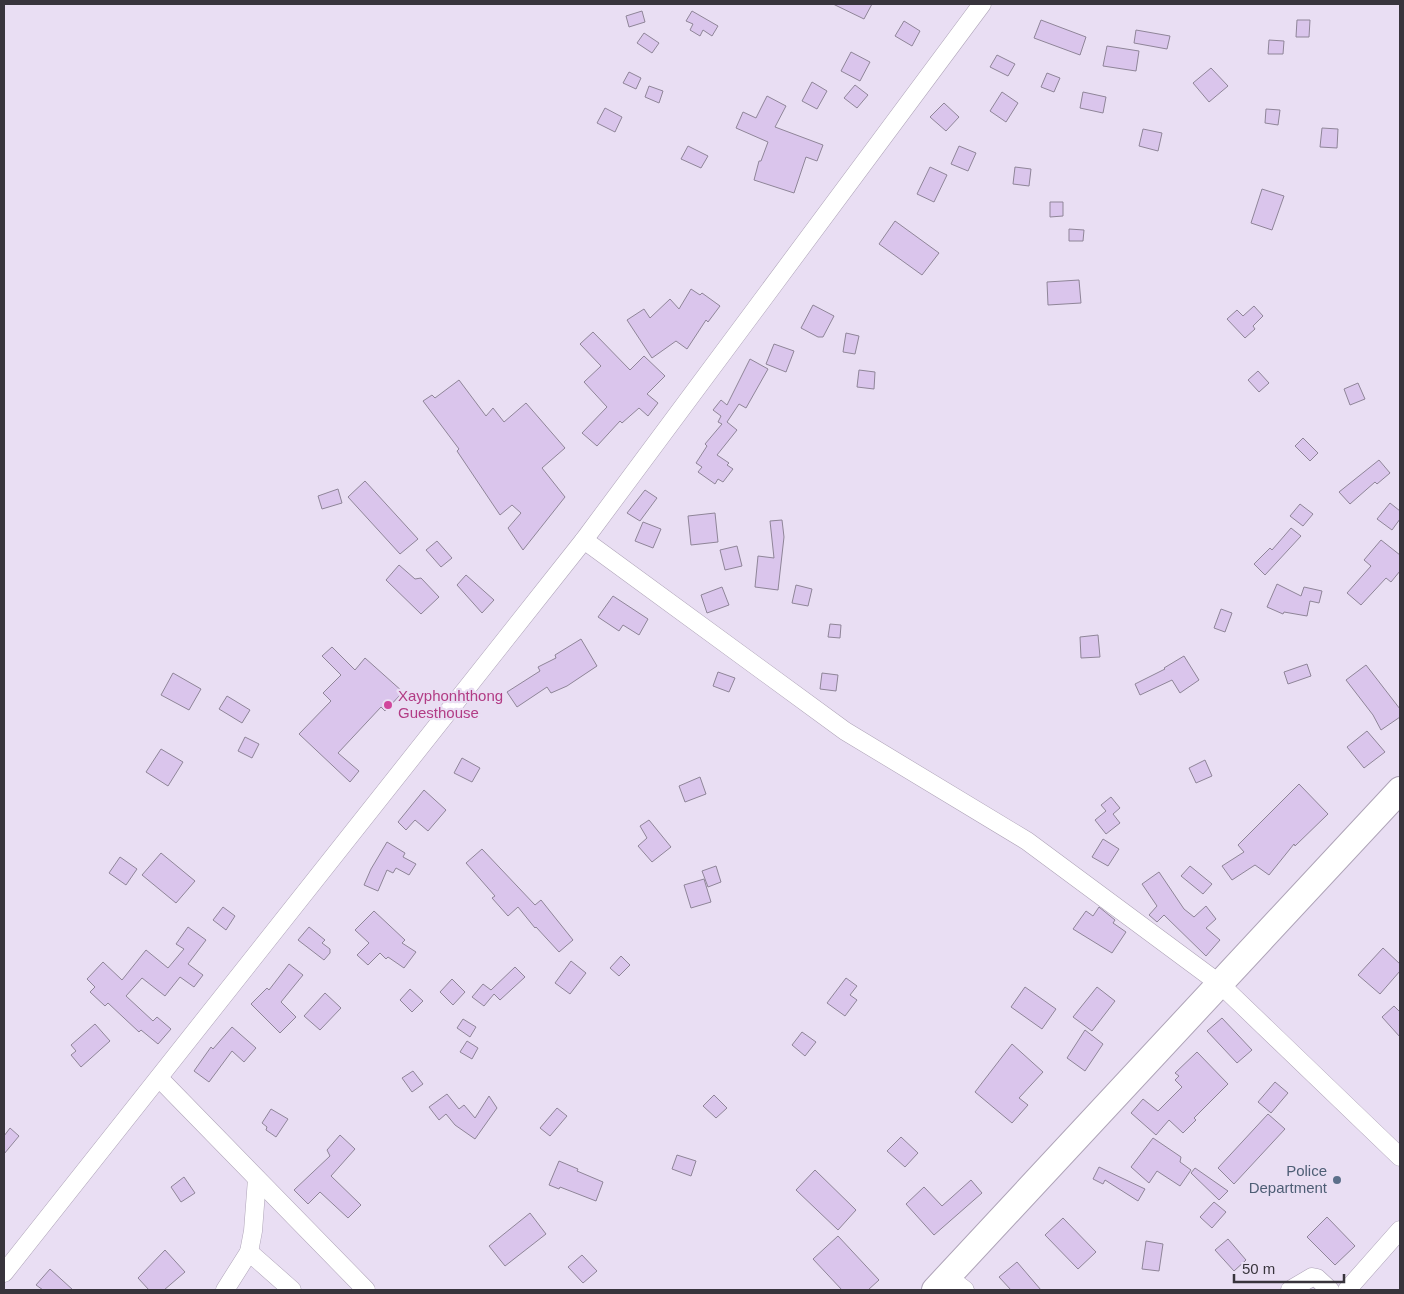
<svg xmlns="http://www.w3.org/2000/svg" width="1404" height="1294" font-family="Helvetica,sans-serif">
  <rect width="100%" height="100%" fill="#e9def3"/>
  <g fill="#dac5ec" stroke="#8f8598">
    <path d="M833,4H872L864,19Z"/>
    <path d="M642,11L645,22L629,27L626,16Z"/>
    <path d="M692,11L718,26L712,36L703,30L700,36L690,30L693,24L686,21Z"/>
    <path d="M1041,20L1086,37L1080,55L1034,38Z"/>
    <path d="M1297,20H1310L1309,37H1296Z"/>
    <path d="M904,21L920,31L912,46L895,36Z"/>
    <path d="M1136,30L1170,36L1167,49L1134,43Z"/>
    <path d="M644,33L659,43L652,53L637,43Z"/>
    <path d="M1269,40L1284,41L1283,54H1268Z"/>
    <path d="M1107,46L1139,51L1136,71L1103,66Z"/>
    <path d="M851,52L870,62L860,81L841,71Z"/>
    <path d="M997,55L1015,64L1008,76L990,67Z"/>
    <path d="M1211,68L1228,86L1209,102L1193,83Z"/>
    <path d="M629,72L641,78L636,89L623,83Z"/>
    <path d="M1047,73L1060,78L1054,92L1041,87Z"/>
    <path d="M812,82L827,91L817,109L802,101Z"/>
    <path d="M855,85L868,95L857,108L844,98Z"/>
    <path d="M649,86L663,91L659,103L645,97Z"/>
    <path d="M1002,92L1018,103L1006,122L990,111Z"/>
    <path d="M1083,92L1106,97L1103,113L1080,108Z"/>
    <path d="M767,96L786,106L775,127L823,145L817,161L806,157L794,193L754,180L759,161H761L768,142L736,128L743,112L756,118Z"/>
    <path d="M944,103L959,117L946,131L930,117Z"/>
    <path d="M605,108L622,117L615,132L597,123Z"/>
    <path d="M1266,109L1280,110L1278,125L1265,123Z"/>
    <path d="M1322,128L1338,129L1337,148L1320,147Z"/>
    <path d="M1143,129L1162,133L1158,151L1139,146Z"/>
    <path d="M688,146L708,156L701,168L681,159Z"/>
    <path d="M959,146L976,153L968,171L951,164Z"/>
    <path d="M930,167L947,175L934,202L917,194Z"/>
    <path d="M1015,167L1031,169L1029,186L1013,184Z"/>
    <path d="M1262,189L1284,196L1272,230L1251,223Z"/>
    <path d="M1050,202H1063V216L1050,217Z"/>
    <path d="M895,221L939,253L922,275L879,244Z"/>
    <path d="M1069,229L1084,230L1083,241H1069Z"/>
    <path d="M1079,280L1081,303L1048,305L1047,282Z"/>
    <path d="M691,289L700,295L702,293L720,306L708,322L706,320L687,349L676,341L652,358L627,320L644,309L650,318L670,299L679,309Z"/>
    <path d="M813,305L834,316L823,337H818L801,328Z"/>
    <path d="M1254,306L1263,316L1253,326L1255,329L1245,338L1227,319L1237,310L1243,316Z"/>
    <path d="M593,332L630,370L644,356L665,376L647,394L658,403L648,416L639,408L622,423L620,421L597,446L582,433L607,407L584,382L601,366L580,344Z"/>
    <path d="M846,333L859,336L855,354L843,352Z"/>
    <path d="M774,344L794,351L786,372L766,364Z"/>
    <path d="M750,359L768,369L746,408L739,404L727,422L737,430L717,455L729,463L727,465L733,469L723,482L718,479L715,484L698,472L702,467L696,463L707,446L705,444L722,424L718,422L721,416L713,410L721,400L727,405Z"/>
    <path d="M859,370L875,372L874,389L857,387Z"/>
    <path d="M1258,371L1269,383L1259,392L1248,380Z"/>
    <path d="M459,380L486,416L493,408L504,422L526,403L565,448L542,468L565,497L523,550L508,528L521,513L512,505L500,515L457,451L459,449L423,401L432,395L435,398Z"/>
    <path d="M1358,383L1365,399L1350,405L1344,389Z"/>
    <path d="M1303,438L1318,453L1310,461L1295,446Z"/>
    <path d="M1379,460L1390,473L1377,484L1375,482L1350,504L1339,492Z"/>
    <path d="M365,481L418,539L400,554L348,497Z"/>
    <path d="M338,489L342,503L322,509L318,496Z"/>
    <path d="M645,490L657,498L640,521L627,513Z"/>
    <path d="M1390,503L1400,511V519L1392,530L1377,519Z"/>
    <path d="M1300,504L1313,514L1303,526L1290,516Z"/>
    <path d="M715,513L718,542L691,545L688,516Z"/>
    <path d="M782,520L784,537L778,590L755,587L758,556L774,558L770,521Z"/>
    <path d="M643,522L661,529L653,548L635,541Z"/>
    <path d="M1291,528L1301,536L1265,575L1254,564L1270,548L1272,550Z"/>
    <path d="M1381,540L1400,555V571L1391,582L1386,578L1361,605L1347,593L1371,566L1364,560Z"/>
    <path d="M437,541L452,558L441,567L426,550Z"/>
    <path d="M737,546L742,566L725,570L720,550Z"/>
    <path d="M399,565L415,579L421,578L439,597L421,614L386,580Z"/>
    <path d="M466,575L494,600L482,613L457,585Z"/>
    <path d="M1277,584L1301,596L1304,587L1322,591L1319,603L1310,601L1307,616L1284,612L1283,614L1267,607Z"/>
    <path d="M796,585L812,589L808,606L792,603Z"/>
    <path d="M722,587L729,605L707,613L701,595Z"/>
    <path d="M613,596L648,619L639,635L623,625L619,631L598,617Z"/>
    <path d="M1221,609L1232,613L1225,632L1214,628Z"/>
    <path d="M830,624L841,625L840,638L828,637Z"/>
    <path d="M1098,635L1100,657L1081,658L1080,637Z"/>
    <path d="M581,639L597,666L567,686L551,693L547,687L517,707L507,692L540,671L538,667L556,658L555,655Z"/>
    <path d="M332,647L355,670L365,658L403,692L385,711L381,707L338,753L359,771L350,782L299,734L331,701L323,693L341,675L322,656Z"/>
    <path d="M1184,656L1199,680L1180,693L1172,680L1140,695L1135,684L1165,669L1164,668Z"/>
    <path d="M1307,664L1311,676L1288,684L1284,672Z"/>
    <path d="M1366,665L1400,709V717L1381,730L1373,715L1346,680Z"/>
    <path d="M718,672L735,678L729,692L713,686Z"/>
    <path d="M173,673L201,689L189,710L161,695Z"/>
    <path d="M822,673L838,675L836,691L820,689Z"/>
    <path d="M227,696L250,710L242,723L219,709Z"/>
    <path d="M1367,731L1385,752L1364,768L1347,747Z"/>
    <path d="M245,737L259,744L252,758L238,751Z"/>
    <path d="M161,749L183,762L168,786L146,772Z"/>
    <path d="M462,758L480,768L472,782L454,773Z"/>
    <path d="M1205,760L1212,776L1196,783L1189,768Z"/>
    <path d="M700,777L706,794L685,802L679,786Z"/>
    <path d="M1299,784L1328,814L1295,846L1294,844L1269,875L1255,865L1232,880L1222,866L1244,852L1238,845Z"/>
    <path d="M424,790L446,810L428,831L415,820L406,830L398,822Z"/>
    <path d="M1111,797L1120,808L1113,814L1120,823L1106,834L1095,820L1106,811L1101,805Z"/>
    <path d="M649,820L671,847L652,862L638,846L647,838L640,826Z"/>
    <path d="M1103,839L1119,849L1108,866L1092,857Z"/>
    <path d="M387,842L405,853L403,857L416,864L409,875L396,868L393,873L387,870L378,891L364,885L371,869Z"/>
    <path d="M482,849L535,905L541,900L573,940L559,952L536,927L535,928L518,907L508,916L492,898L495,896L466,863Z"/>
    <path d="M161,853L195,881L176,903L142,875Z"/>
    <path d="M120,857L137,869L126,885L109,873Z"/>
    <path d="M716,866L721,882L708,887L702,871Z"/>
    <path d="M1190,866L1212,884L1203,894L1181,876Z"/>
    <path d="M1159,872L1184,909L1194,917L1206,906L1216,919L1206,928L1220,940L1206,956L1164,915L1157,922L1149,915L1157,906L1142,884Z"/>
    <path d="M704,879L711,902L691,908L684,885Z"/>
    <path d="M223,907L235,916L226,930L213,920Z"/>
    <path d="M1099,907L1115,920L1113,923L1126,932L1112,953L1073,929L1086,911L1093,916Z"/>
    <path d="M374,911L405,940L402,943L416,952L404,968L388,957L386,959L380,953L368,965L357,955L369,943L355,930Z"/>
    <path d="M188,927L206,940L188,964L203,975L194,987L180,977L165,996L142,978L126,996L153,1021L157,1017L171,1029L158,1044L141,1030L139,1032L108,1003L105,1006L90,992L95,987L87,979L103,962L122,980L146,950L168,968L184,949L176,944Z"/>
    <path d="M309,927L325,940L322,943L330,949V953L324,960L298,940Z"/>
    <path d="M1383,948L1400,964V971L1380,994L1358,975Z"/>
    <path d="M621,956L630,965L619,976L610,968Z"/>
    <path d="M571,961L586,973L570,994L555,983Z"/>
    <path d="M289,964L303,975L281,1002L296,1017L280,1033L251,1004L267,988L269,990Z"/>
    <path d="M515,967L525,977L500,1000L494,994L484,1006L472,997L483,984L491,990Z"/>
    <path d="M846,978L857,986L850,995L857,1000L845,1016L827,1003Z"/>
    <path d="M452,979L465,992L453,1005L440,992Z"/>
    <path d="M1025,987L1056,1009L1042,1029L1011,1007Z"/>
    <path d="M1097,987L1115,1001L1092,1031L1073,1017Z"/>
    <path d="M410,989L423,1001L412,1012L400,1000Z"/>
    <path d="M325,993L341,1008L320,1030L304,1016Z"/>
    <path d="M1394,1006L1400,1012V1037L1382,1017Z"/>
    <path d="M1222,1018L1252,1050L1237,1063L1207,1031Z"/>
    <path d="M463,1019L476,1027L470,1037L457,1028Z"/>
    <path d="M95,1024L110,1041L81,1067L71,1055L76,1051L71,1045Z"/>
    <path d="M232,1027L256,1048L244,1062L232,1051L209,1082L194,1071L211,1047L213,1049Z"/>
    <path d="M1085,1030L1103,1044L1085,1071L1067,1058Z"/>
    <path d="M802,1032L816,1042L805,1056L792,1045Z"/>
    <path d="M467,1041L478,1048L472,1059L460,1052Z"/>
    <path d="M1012,1044L1043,1072L1019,1098L1028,1105L1012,1123L975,1092Z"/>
    <path d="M1197,1052L1228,1084L1194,1118L1196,1120L1183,1133L1169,1120L1156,1135L1131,1113L1143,1099L1158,1111L1182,1087L1175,1080L1179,1076L1175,1073Z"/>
    <path d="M413,1071L423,1084L412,1092L402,1078Z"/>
    <path d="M1275,1082L1288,1093L1271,1113L1258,1102Z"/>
    <path d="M447,1094L459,1109L464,1105L475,1118L489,1096L497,1108L475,1139L455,1125L446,1114L439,1120L429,1107Z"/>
    <path d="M714,1095L727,1108L716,1118L703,1106Z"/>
    <path d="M557,1108L567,1116L550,1136L540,1128Z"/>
    <path d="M271,1109L288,1119L276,1137L266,1130L267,1127L262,1123Z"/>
    <path d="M1268,1114L1285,1129L1234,1184L1218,1168Z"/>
    <path d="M10,1128L19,1136L4,1154V1136Z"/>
    <path d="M340,1135L355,1149L331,1176L361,1205L348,1218L320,1192L308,1204L294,1190L330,1156L327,1150Z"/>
    <path d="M901,1137L918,1153L905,1167L887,1151Z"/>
    <path d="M1153,1138L1181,1157L1180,1162L1191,1170L1180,1186L1157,1171L1149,1183L1131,1167Z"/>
    <path d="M677,1155L696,1161L691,1176L672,1169Z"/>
    <path d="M559,1161L578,1169L577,1171L603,1182L596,1201L560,1187L559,1189L549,1185Z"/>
    <path d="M1099,1167L1105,1170L1145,1189L1138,1201L1105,1180L1103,1184L1093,1179Z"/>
    <path d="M1195,1168L1228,1191L1219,1200L1191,1173Z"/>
    <path d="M815,1170L856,1210L838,1230L796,1190Z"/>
    <path d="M184,1177L195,1193L181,1202L171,1187Z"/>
    <path d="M971,1180L982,1193L934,1235L906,1204L924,1187L942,1206Z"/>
    <path d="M1214,1202L1226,1212L1212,1228L1200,1217Z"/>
    <path d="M530,1213L546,1234L505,1266L489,1246Z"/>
    <path d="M1327,1217L1355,1246L1335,1265L1307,1237Z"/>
    <path d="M1063,1218L1096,1252L1078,1269L1045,1235Z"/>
    <path d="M838,1236L879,1280L868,1290H842L813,1259Z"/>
    <path d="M1228,1239L1246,1260L1234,1271L1215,1250Z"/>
    <path d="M1146,1241L1163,1244L1159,1271L1142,1269Z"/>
    <path d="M165,1250L185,1272L164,1290H149L138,1278Z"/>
    <path d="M582,1255L597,1271L583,1283L568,1267Z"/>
    <path d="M1017,1262L1041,1290H1011L999,1277Z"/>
    <path d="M50,1269L73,1290H43L36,1285Z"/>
  </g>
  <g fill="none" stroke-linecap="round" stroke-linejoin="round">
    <g stroke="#aea3b7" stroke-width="19">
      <g id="minor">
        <path d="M584,540L845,731L1027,841L1220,984L1400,1157"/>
        <path d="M159,1078L366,1290"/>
        <path d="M249,1252L292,1290"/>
        <path d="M4,1273L584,540L982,4"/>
        <path d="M948,1277L965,1290"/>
        <path d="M225,1290L249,1252L253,1231L257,1179"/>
        <path d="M1290,1290L1312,1277L1317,1278L1330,1290"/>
        <path d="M1347,1290L1400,1230"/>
      </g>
    </g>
    <g stroke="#aea3b7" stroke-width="28">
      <path id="highway" d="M935,1290L1400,790"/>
    </g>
    <use href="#minor" stroke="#fff" stroke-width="18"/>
    <use href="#highway" stroke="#fff" stroke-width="26"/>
  </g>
  <circle fill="#d1479c" stroke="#e9def3" stroke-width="2" cx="388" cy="705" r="5"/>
  <circle fill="#5c6f8a" stroke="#e9def3" stroke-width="2" cx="1337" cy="1180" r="5"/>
  <g text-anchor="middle" stroke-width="4.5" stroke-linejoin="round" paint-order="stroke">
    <g font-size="15" fill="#b23c85" stroke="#e9def3" text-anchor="start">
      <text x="398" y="701">Xayphonhthong<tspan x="398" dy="17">Guesthouse</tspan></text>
    </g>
    <g font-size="15" fill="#4e5e75" stroke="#e9def3" text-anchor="end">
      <text x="1327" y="1176">Police<tspan x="1327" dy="17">Department</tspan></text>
    </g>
  </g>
  <rect width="1404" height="1294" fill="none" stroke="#38343c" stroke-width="10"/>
  <path d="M1234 1274v8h110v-8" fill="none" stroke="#38343c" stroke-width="2.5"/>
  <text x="1242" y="1274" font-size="15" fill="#38343c" stroke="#e9def3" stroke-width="4" paint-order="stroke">50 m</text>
</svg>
